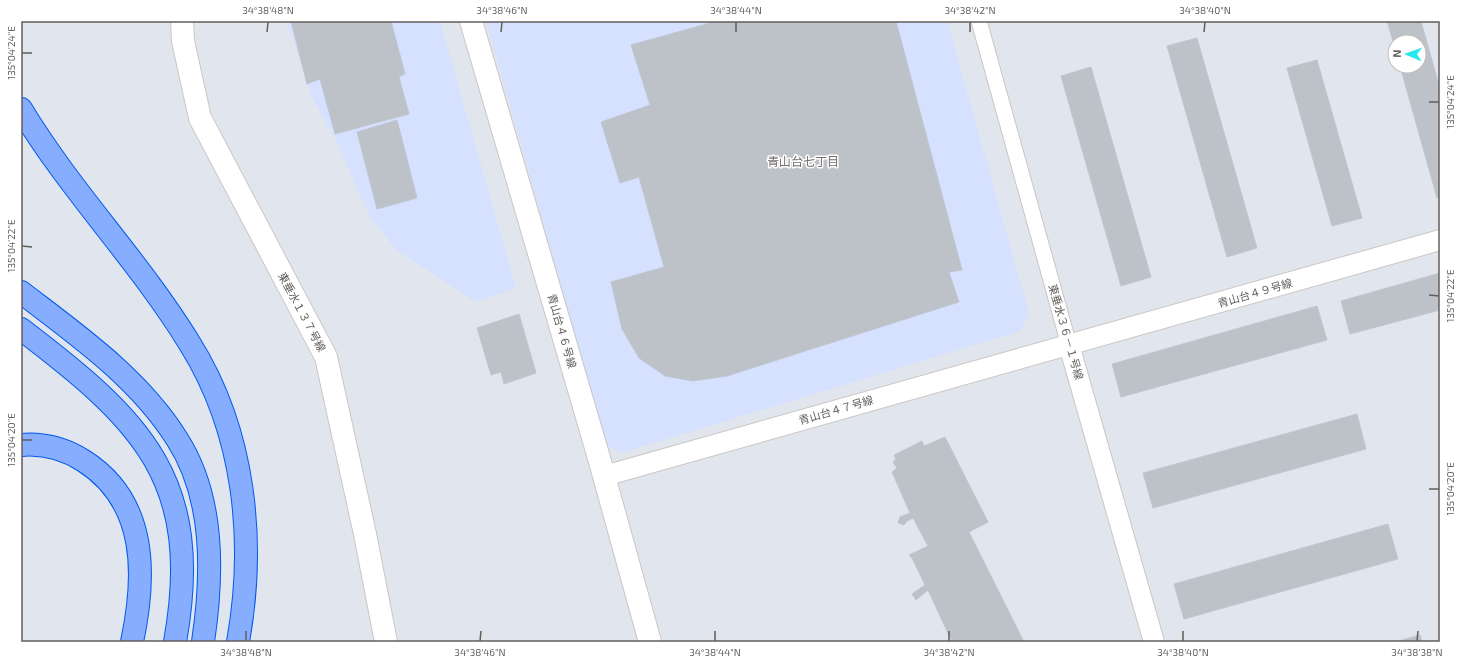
<svg xmlns="http://www.w3.org/2000/svg" width="1461" height="663" font-family="'Exo 2','Noto Sans JP',sans-serif">
  <rect width="100%" height="100%" fill="#e1e5ed"/>
  <g fill="#d5e1fe">
    <path d="M287,21H440L516,288L476,302L396,250L369,215L337,142L312,97Z"/>
    <path d="M486,21H947L1029,313L1020,331L621,453L606,445Z"/>
  </g>
  <g fill="#bdc1c8" stroke="#c0c6d2">
    <path d="M291,21H391L405,74L399,77L409,114L335,134L320,79L307,84Z"/>
    <path d="M717,21H896L962,270L949,272L959,302L727,376L693,381L665,376L639,358L622,329L611,282L664,267L639,177L620,183L601,122L650,105L631,45Z"/>
    <path d="M1387,21H1421L1440,89V197L1437,198L1400,66H1419V42H1395V48Z"/>
    <path d="M1197,38L1257,248L1227,257L1167,46Z"/>
    <path d="M1317,60L1362,218L1332,226L1287,68Z"/>
    <path d="M1091,67L1151,277L1121,286L1061,76Z"/>
    <path d="M397,120L417,198L377,209L357,132Z"/>
    <path d="M1440,273V310L1350,334L1341,301Z"/>
    <path d="M1317,306L1327,340L1121,397L1112,364Z"/>
    <path d="M519,314L536,373L504,384L501,372L491,375L477,328Z"/>
    <path d="M1357,414L1366,449L1153,508L1143,473Z"/>
    <path d="M945,437L988,522L969,532L1024,642H952L928,590L916,600L912,594L925,585L912,558L909,555L928,546L913,518L907,521L904,525L898,523L900,517L910,513L892,472L897,468L893,462L896,459L894,455L922,441L924,446Z"/>
    <path d="M1388,524L1398,559L1184,619L1174,584Z"/>
    <path d="M1420,635L1422,642H1395Z"/>
  </g>
  <g fill="none" stroke-linecap="round" stroke-linejoin="round">
    <g stroke="#cac7c3" stroke-width="17">
      <path id="pedestrian" d="M979,21L1069,345"/>
    </g>
    <g stroke="#cac7c3" stroke-width="22">
      <g id="minor">
        <path d="M1069,345L1154,642"/>
        <path d="M604,476L1440,240"/>
      </g>
    </g>
    <g stroke="#cac7c3" stroke-width="24">
      <g id="tertiary">
        <path d="M182,21L183,41L200,118L326,357L365,534L386,642"/>
        <path d="M471,21L599,458L650,642"/>
      </g>
    </g>
    <g stroke="#0059ee" stroke-width="24">
      <g id="motorway">
        <path d="M21,109C71,192 140,262 190,344C245,432 256,541 238,642"/>
        <path d="M21,292C77,335 139,378 177,439C215,498 213,575 203,642"/>
        <path d="M21,329C142,421 204,480 175,642"/>
        <path d="M21,445C44,443 65,449 84,461C148,502 146,576 132,642"/>
      </g>
    </g>
    <use href="#pedestrian" stroke="#fff" stroke-width="15"/>
    <use href="#minor" stroke="#fff" stroke-width="20"/>
    <use href="#tertiary" stroke="#fff" stroke-width="22"/>
    <use href="#motorway" stroke="#87adfe" stroke-width="22"/>
  </g>
  <path fill="none" stroke="#625e5a" stroke-width="1.5" d="M267,32L268,22M501,32L502,22M736,32V22M970,32V22M1204,32L1205,22M22,53H32M1429,102H1439M22,246L32,247M1429,295L1439,296M22,440H32M1429,489H1439M246,641V631M480,641L481,631M715,641V631M949,641V631M1183,641V631M1417,641L1418,631"/>
  <g text-anchor="middle" stroke-width="3" stroke-linejoin="round" paint-order="stroke">
    <g font-size="11" fill="#625e5a" stroke="#fff">
      <text transform="translate(1255 293) rotate(-16)" y="4">青山台４９号線</text>
      <text transform="translate(302 312) rotate(62)" y="4">東垂水１３７号線</text>
      <text transform="translate(562 331) rotate(74)" y="4">青山台４６号線</text>
      <text transform="translate(1066 332) rotate(74)" y="4">東垂水３６－１号線</text>
      <text transform="translate(836 410) rotate(-16)" y="4">青山台４７号線</text>
    </g>
    <g font-size="12" fill="#756f6b" stroke="#fff">
      <text x="803" y="166">青山台七丁目</text>
    </g>
  </g>
  <rect width="1461" height="663" fill="none" stroke="#ffffff" stroke-width="44"/>
  <g transform="translate(1407 54) rotate(272)"><circle r="19" fill="#ffffff" stroke="#c0bfbd"/>
  <path d="M0-3L7 15L0 10L-7 15Z" fill="#29e8eb"/>
  <text y="-6" font-size="11" font-weight="bold" text-anchor="middle" fill="#625e5a">N</text>
  </g>
  <rect x="22" y="22" width="1417" height="619" fill="none" stroke="#625e5a" stroke-width="1.5"/>
  <g font-size="10" text-anchor="middle" fill="#625e5a">
    <text x="268" y="14">34°38'48"N</text>
    <text x="502" y="14">34°38'46"N</text>
    <text x="736" y="14">34°38'44"N</text>
    <text x="970" y="14">34°38'42"N</text>
    <text x="1205" y="14">34°38'40"N</text>
    <text transform="translate(11 53) rotate(-90)" y="4">135°04'24"E</text>
    <text transform="translate(1450 102) rotate(-90)" y="4">135°04'24"E</text>
    <text transform="translate(11 246) rotate(-90)" y="4">135°04'22"E</text>
    <text transform="translate(1450 296) rotate(-90)" y="4">135°04'22"E</text>
    <text transform="translate(11 440) rotate(-90)" y="4">135°04'20"E</text>
    <text transform="translate(1450 489) rotate(-90)" y="4">135°04'20"E</text>
    <text x="246" y="656">34°38'48"N</text>
    <text x="480" y="656">34°38'46"N</text>
    <text x="715" y="656">34°38'44"N</text>
    <text x="949" y="656">34°38'42"N</text>
    <text x="1183" y="656">34°38'40"N</text>
    <text x="1417" y="656">34°38'38"N</text>
  </g>
</svg>
